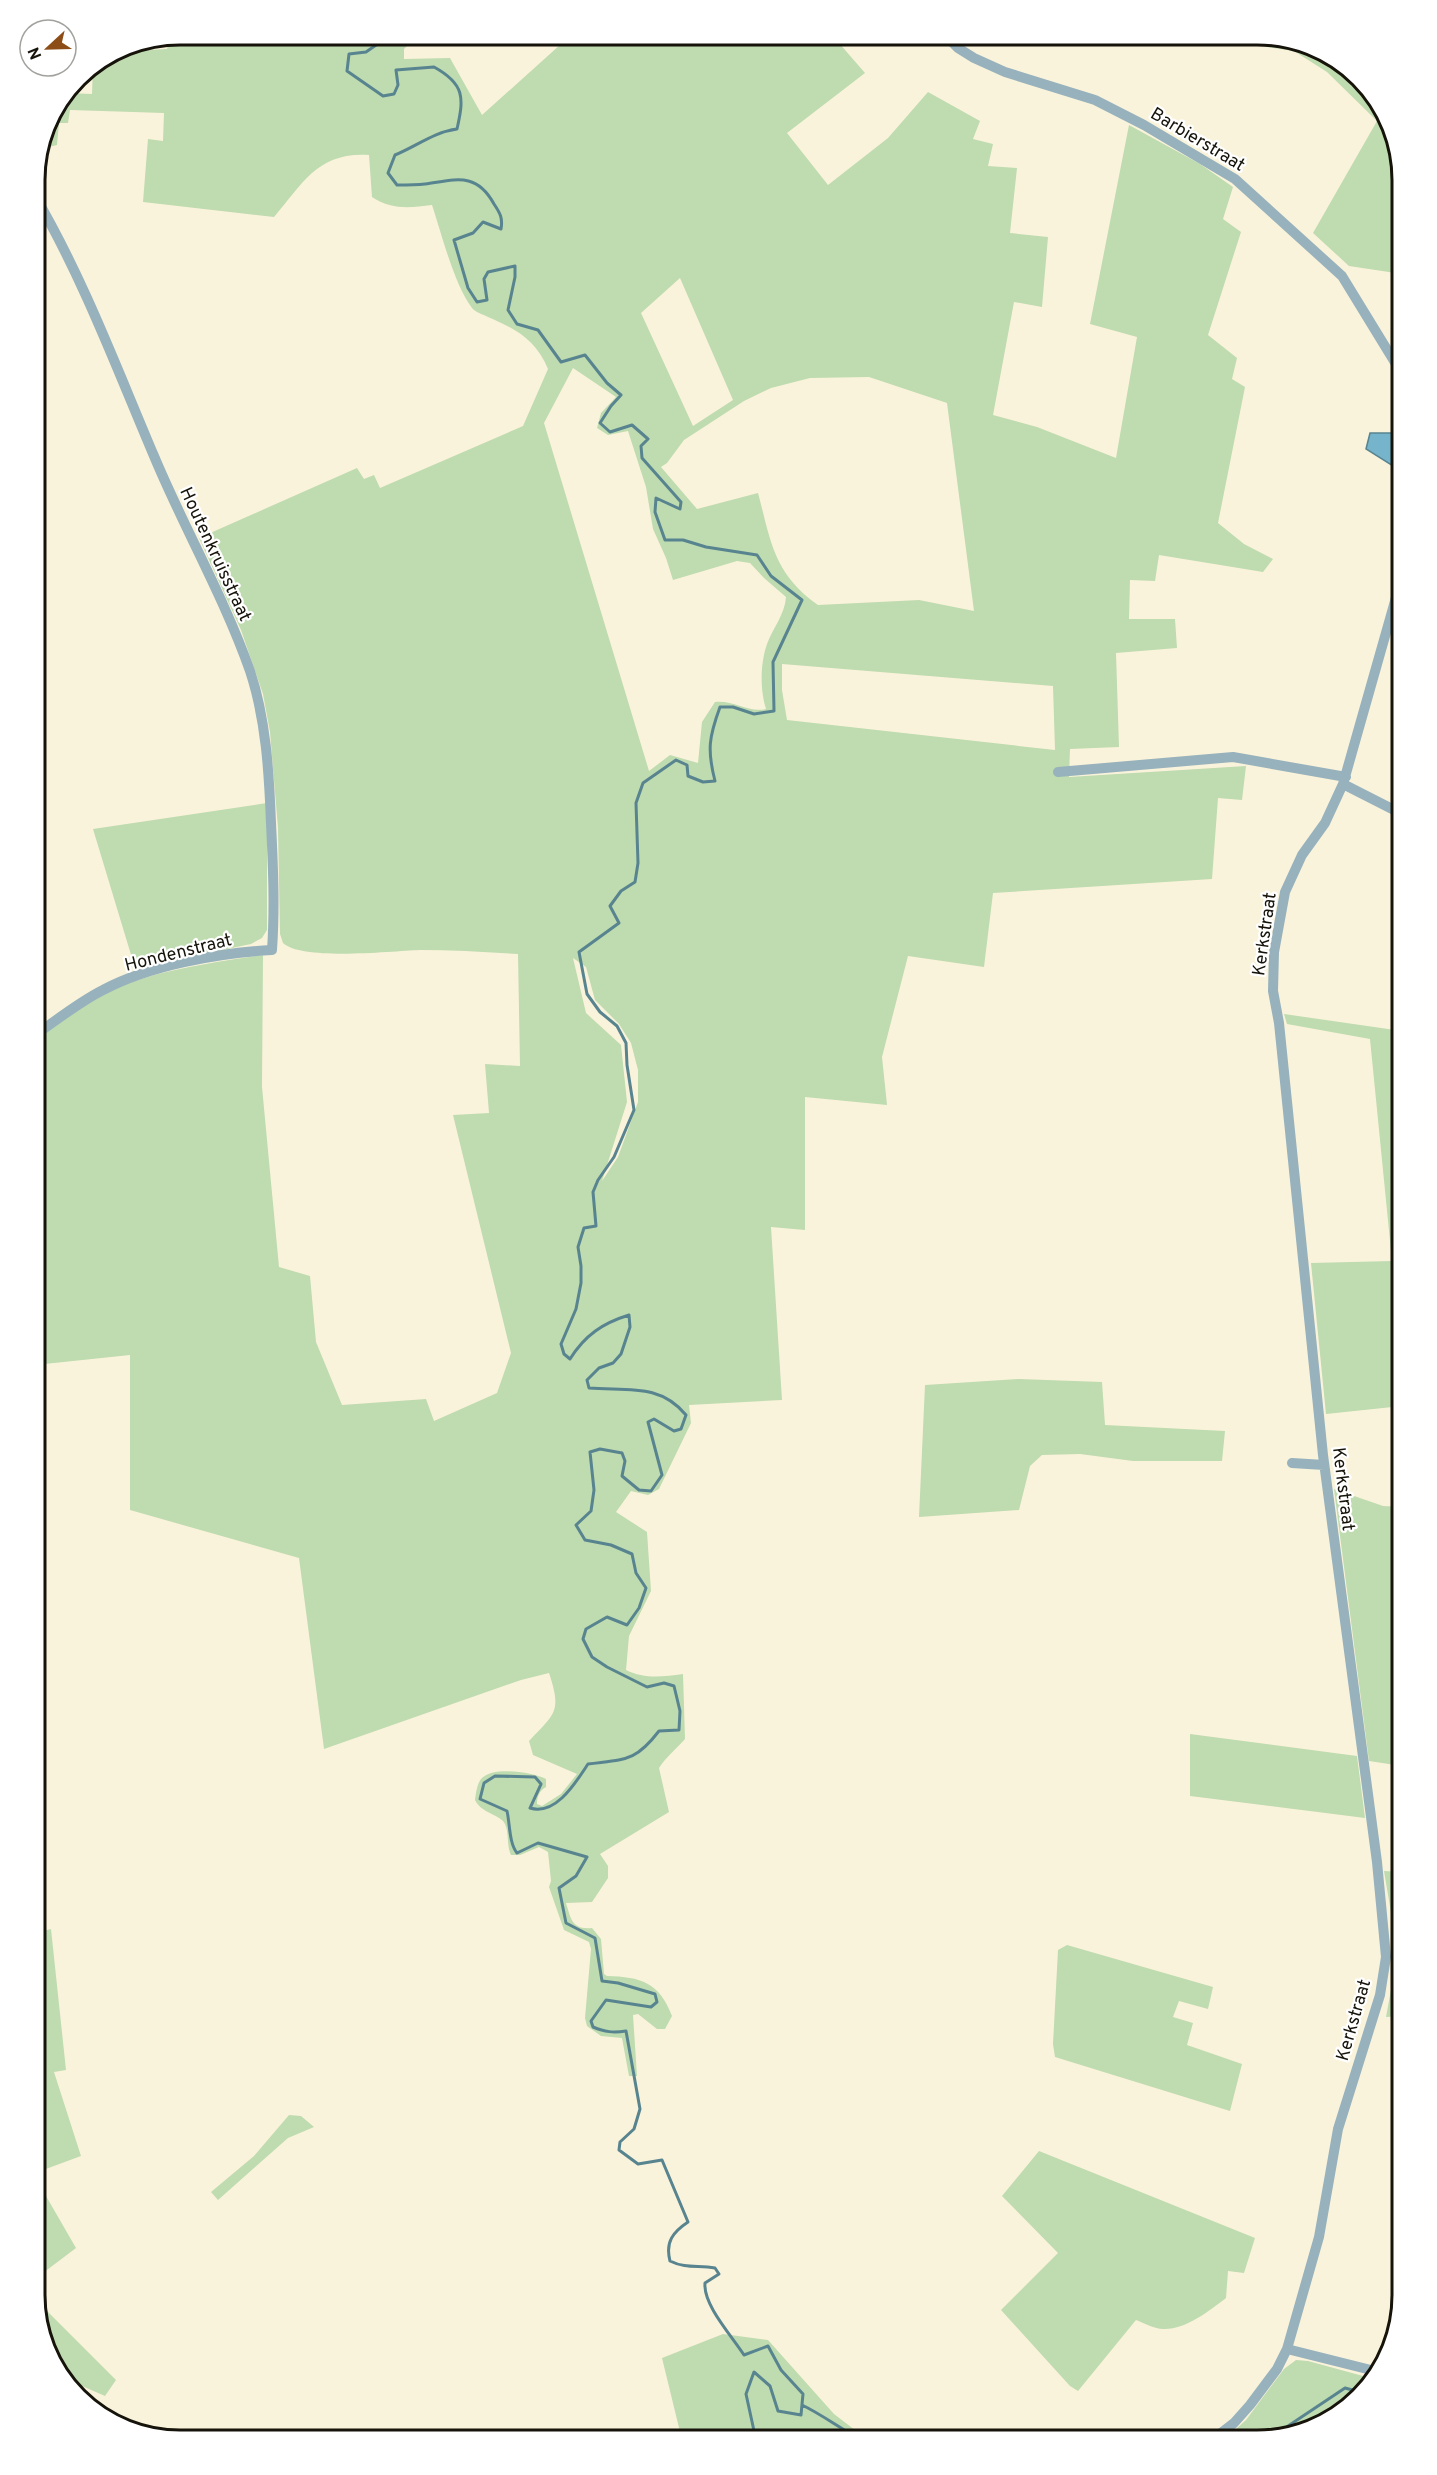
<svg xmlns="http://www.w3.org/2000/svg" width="1437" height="2475" font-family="Overpass,sans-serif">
  <rect width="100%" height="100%" fill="#faf3db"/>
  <path fill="#bfdbb0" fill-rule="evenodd" d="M180 35H219L296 40 294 35H418L404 49V59L450 58 482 115 571 35H832L865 73 787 133 828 185 888 138 928 92 980 121 973 139 993 144 988 166 1017 168 1010 233 1048 237 1042 307 1014 302 993 415 1037 427 1116 458 1137 337 1090 324 1129 125 1200 164 1233 187 1223 219 1241 232 1208 335 1237 358 1232 379 1245 387 1218 523 1244 544 1273 559 1263 572 1159 555 1155 581 1130 580 1129 619H1175L1177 648 1116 653 1119 747 1070 749 1069 777 1246 766 1242 800 1218 798 1212 879 993 893 984 967 908 956 882 1057 887 1105 805 1097V1230L771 1227 782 1400 689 1405 691 1423 659 1489 648 1495 631 1491 616 1512 647 1532 651 1591 629 1636 626 1670C644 1679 662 1677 683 1674L685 1739C676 1749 666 1757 659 1768L669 1812 600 1854 608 1866V1878L592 1902 566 1903C571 1919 572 1930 592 1928L601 1939 604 1974 607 1976C641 1977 659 1982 672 2016L665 2029H657L638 2014 633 2015 637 2076H629L622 2038 601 2036 587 2026 585 2018 591 1949 589 1942 564 1930 549 1887 551 1881 548 1852 539 1847 520 1855H511C506 1845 510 1829 503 1821 494 1813 481 1812 475 1800 476 1793 477 1783 482 1778 493 1766 534 1772 546 1779V1787C539 1791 537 1797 537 1804L542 1806 561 1794 577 1774 533 1755 529 1741C555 1713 562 1712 549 1673L521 1680 324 1749 299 1558 130 1510V1355L35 1365V1041C57 1024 81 1003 107 992 155 970 211 963 263 955L262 1087 279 1267 310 1276 316 1342 342 1405 426 1399 434 1421 497 1393 511 1353 453 1115 489 1113 485 1064 520 1066 518 954C485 952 453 950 420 950 392 951 302 961 283 943L280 934 278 828 270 732 263 694 241 630 199 538 357 468 364 479 374 475 380 488 523 426 548 369C536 340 516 329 488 317 483 314 476 313 472 308 454 284 442 235 432 205 409 208 392 210 372 197L369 155C318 152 304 182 274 217L143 202 148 139 163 141 164 113 70 110 68 123H59L57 145 40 149 46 124 66 93 92 94 93 66 102 60 118 61 119 49 124 45 146 41 147 50 167 49 169 37ZM680 278 733 400 693 426 641 313ZM573 368 616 397 601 413 597 428 608 435 628 431 646 487 653 529 666 558 673 580 737 561 750 563 764 578 786 597C785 614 773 628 767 644 760 664 760 690 766 709 748 713 734 700 715 702L702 722 698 763 670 755 649 771 544 423ZM869 377 947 403 974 611 919 600 818 605C773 573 771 541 758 493L697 509 661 467 667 463 684 440 744 401 771 388 810 378ZM782 664 1053 686 1055 750 787 720 782 690ZM573 958 586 967 595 1000 619 1024 631 1043 638 1070V1102L618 1157 602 1181 627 1102 621 1045 586 1013Z
    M1187 35H1267L1338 59 1388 116 1402 180V274L1349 266 1313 233 1377 121 1327 72 1294 51Z
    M267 803V930L262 938 251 944 135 968 93 829Z
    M1284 1014 1402 1031V1406L1326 1414 1311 1263 1392 1261 1370 1039 1287 1024Z
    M1019 1379 1102 1382 1105 1425 1225 1431 1222 1461H1133L1080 1454 1042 1455 1030 1466 1019 1510 919 1517 925 1385Z
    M1334 1489 1383 1506 1402 1507V1766L1369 1761Z
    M1190 1734 1357 1756 1365 1818 1190 1796Z
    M1384 1871 1402 1872V2016L1386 2017 1393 1979 1394 1930Z
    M51 1929 66 2070 54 2072 81 2156 35 2173V1933Z
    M1067 1945 1213 1987 1208 2009 1179 2001 1173 2017 1193 2023 1187 2045 1242 2064 1230 2111 1055 2057 1053 2044 1058 1950Z
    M289 2115 301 2116 314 2127 288 2138 218 2200 211 2192 254 2156Z
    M1039 2151 1255 2238 1244 2273 1228 2271 1226 2298C1209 2311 1185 2330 1163 2329 1155 2329 1144 2323 1136 2320L1078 2391 1070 2386 1001 2310 1058 2253 1002 2196Z
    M35 2177 76 2248 35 2279Z
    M36 2300 116 2380 105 2396 66 2379 49 2359Z
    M723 2334 768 2340 834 2414 868 2440H682L662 2358Z
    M1296 2360 1308 2361 1374 2379 1321 2426 1257 2440H1224L1246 2420 1284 2369Z"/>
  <path fill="#75b4ca" stroke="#588490" stroke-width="1.5" d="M1400 400 1398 464 1393 466 1366 449 1370 433H1393L1398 401Z"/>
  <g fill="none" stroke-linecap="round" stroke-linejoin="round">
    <path stroke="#588490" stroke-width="3" d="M408 35 392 44 379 43 366 52 349 54 347 71 383 96 394 94 398 85 396 70 434 67C465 84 464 98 457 129 434 132 417 146 395 155L388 173 397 185C406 185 416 185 425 184 455 180 476 171 494 204 500 213 503 218 501 229L483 222 473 233 454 240 468 288 477 302 487 300 484 279 488 272 515 266V277L508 310 517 324 538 330 561 362 585 355 607 383 621 395 611 406 600 423 610 432 632 425 648 439 641 446 642 458 681 502 680 509 656 498 655 512 665 540H683L706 547 757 555 771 576 802 600 773 662 774 711 754 714 733 707H720C709 737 707 750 715 781L703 782 688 776 687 765 676 760 643 783 636 803 638 863 635 882 621 891 610 906 619 923 579 952 587 994 600 1012 617 1026 626 1043 627 1065 634 1110 614 1157 598 1180 593 1192 596 1226 584 1228 578 1247 581 1266V1283L576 1309 561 1344 564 1354 570 1359C585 1335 603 1323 629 1315L630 1327 621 1354 613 1363 599 1368 587 1380 589 1388C627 1391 660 1383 686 1415L681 1429 674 1431 654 1419 648 1422 662 1475 651 1491 639 1490 622 1476 625 1461 622 1453 600 1449 590 1452 594 1490 591 1511 576 1525 585 1540 611 1545 632 1554 636 1573 646 1588 639 1608 627 1625 607 1617 586 1629 583 1639 592 1657 607 1667 647 1687 664 1683 674 1686 680 1711 679 1730 659 1731C635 1762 626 1759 588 1764 576 1782 556 1816 530 1808L541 1784 535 1777 495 1776 484 1783 480 1799 507 1811C510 1824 509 1843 517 1853L538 1843 587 1857 576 1876 559 1888 566 1923 595 1938 602 1981 618 1983 655 1994 657 2002 651 2007 606 2000 591 2021 593 2027C605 2032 613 2033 626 2031L640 2109 634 2129 620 2142 619 2150 638 2164 662 2160 688 2222C673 2232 665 2242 670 2261 686 2269 698 2265 715 2268L719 2274 705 2283C703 2305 732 2336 744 2355L768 2346 781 2370 803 2394 801 2415 778 2411 770 2386 754 2372 746 2394 756 2440
      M802 2405C823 2415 842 2430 862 2440
      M1270 2438 1345 2388 1360 2392"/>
    <path stroke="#97b2bc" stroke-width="10" d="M945 35 958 48 974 58 1005 72 1095 100 1144 125 1235 179 1342 276 1402 374
      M1058 772 1233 757 1346 777
      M1343 784 1402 814
      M35 1035C57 1020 79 1002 103 990 150 965 219 953 272 950 275 907 273 865 271 823 269 772 266 719 250 671 224 597 184 528 154 456 117 369 83 278 35 196
      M1292 1463 1324 1465
      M1287 2349 1379 2372
      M1212 2440 1234 2423 1250 2405 1277 2369 1287 2349 1319 2237 1338 2129 1380 1995 1386 1957 1377 1862 1323 1455 1279 1023 1273 991 1274 952 1285 892 1302 855 1325 823 1343 784 1397 594 1402 523"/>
  </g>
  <g text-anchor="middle" stroke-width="4.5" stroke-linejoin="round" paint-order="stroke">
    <g font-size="18" fill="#15130a" stroke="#fff">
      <text transform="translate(1198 139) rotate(31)" y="6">Barbierstraat</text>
      <text transform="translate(216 554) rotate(65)" y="6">Houtenkruisstraat</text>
      <text transform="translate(1264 934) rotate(-82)" y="6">Kerkstraat</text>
      <text transform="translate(178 952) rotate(-14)" y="6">Hondenstraat</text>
      <text transform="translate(1344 1489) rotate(83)" y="6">Kerkstraat</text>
      <text transform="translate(1353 2020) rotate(-74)" y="6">Kerkstraat</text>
    </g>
  </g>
  <path d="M0 0H1437V2475H0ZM180 45H1257A135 135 0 0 1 1392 180V2295A135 135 0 0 1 1257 2430H180A135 135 0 0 1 45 2295V180A135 135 0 0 1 180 45Z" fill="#fff" fill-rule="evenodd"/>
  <path fill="none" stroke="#15130a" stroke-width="3" d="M180 45H1257A135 135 0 0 1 1392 180V2295A135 135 0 0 1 1257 2430H180A135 135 0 0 1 45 2295V180A135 135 0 0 1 180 45Z"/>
  <g transform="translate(48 48) rotate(248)"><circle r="28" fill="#ffffff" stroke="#a1a19d" stroke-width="1.5"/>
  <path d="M0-4.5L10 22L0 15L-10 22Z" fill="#8d4d16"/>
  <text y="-9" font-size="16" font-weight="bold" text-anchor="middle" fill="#15130a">N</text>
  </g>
</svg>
